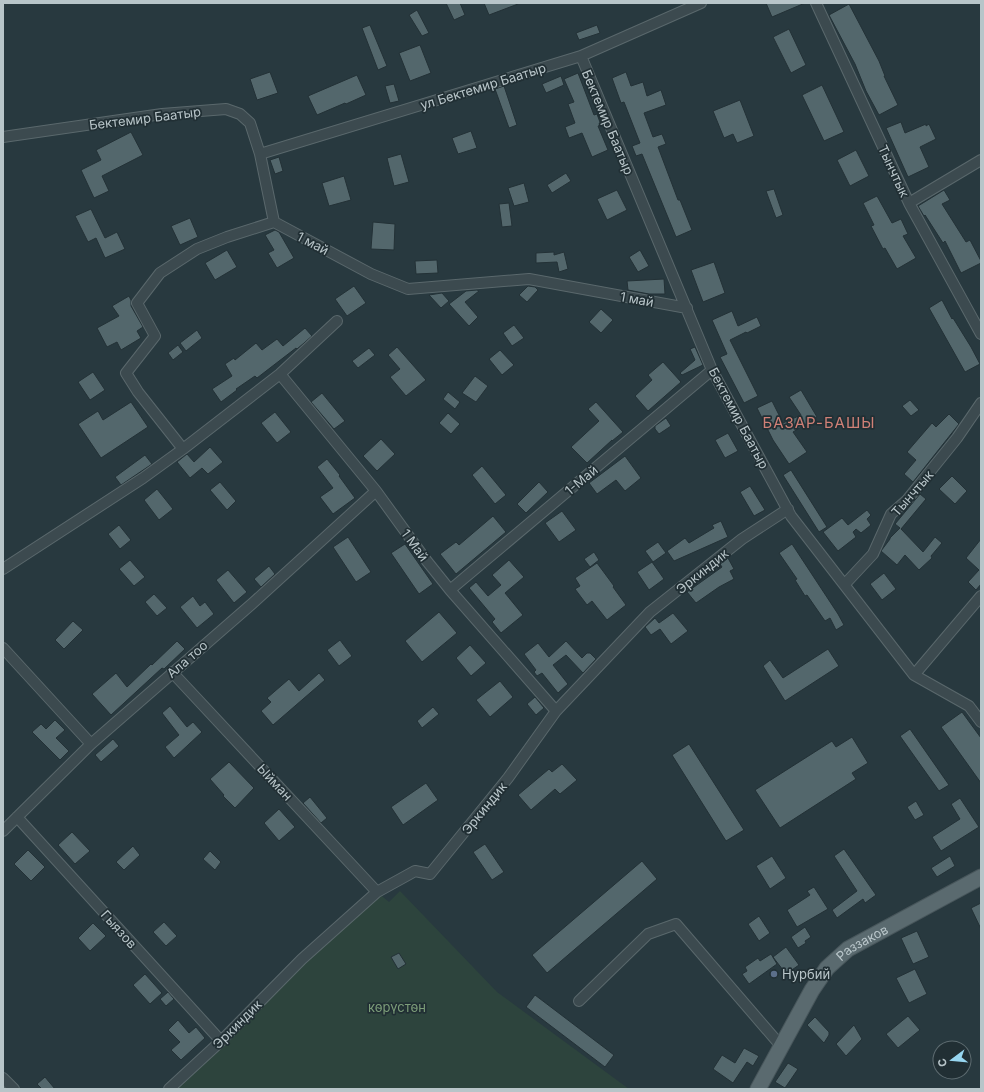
<svg xmlns="http://www.w3.org/2000/svg" width="984" height="1092" font-family="Inter,sans-serif">
  <rect width="100%" height="100%" fill="#28393f"/>
  <path fill="#2d443d" d="M400 891 497 992 629 1089H169L377 892 389 902Z"/>
  <path fill="#53676c" stroke="#233136" d="M446 3H460L465 15 454 20Z
    M484 3H518V4L489 15Z
    M766 3H805L772 17Z
    M849 4 879 61 885 76H884L898 105 879 115 866 91 855 64 829 15Z
    M417 10 429 33 422 36 409 15Z
    M370 25 387 66 378 70 362 28Z
    M597 25 600 33 579 40 576 33Z
    M789 29 806 65 791 73 773 37Z
    M420 45 431 73 410 81 399 53Z
    M270 72 278 93 257 100 250 79Z
    M626 72 631 86 643 82 647 96 661 90 666 105 644 113 653 137 662 134 666 144 658 147 678 200H680L692 230 676 237 642 154 636 156 632 146 640 143 624 102 621 103 612 78Z
    M578 73 594 115 597 114 601 125 598 126 608 150 592 157 582 133 569 138 565 127 575 123 568 104 574 102 564 79Z
    M357 75 366 95 346 104 345 103 317 115 308 96Z
    M561 76 564 85 546 93 542 84Z
    M394 84 399 101 390 103 385 86Z
    M822 85 844 132 824 141 802 95Z
    M504 86 517 125 509 128 495 89Z
    M740 100 754 136 737 143 733 134 724 138 713 111Z
    M901 122 905 133 926 124V126L929 124 936 139 920 147 929 167 908 177 886 128Z
    M471 131 477 148 458 154 452 138Z
    M131 132 143 155 102 176 109 191 94 198 81 170 101 160 96 150Z
    M856 150 869 176 850 186 837 160Z
    M401 154 409 182 394 186 387 158Z
    M279 157 283 171 275 174 270 160Z
    M566 173 571 181 552 193 547 185Z
    M344 176 351 200 329 206 322 183Z
    M524 183 529 202 514 206 508 188Z
    M774 189 783 215 776 218 766 191Z
    M617 190 627 210 607 220 597 199Z
    M944 190 950 200 942 204 966 242 970 240 981 261V263L961 273 945 241 943 243 925 215 924 216 918 206Z
    M877 196 892 223 901 219 908 234 903 236 916 258 897 269 885 248 883 249 871 226 874 225 863 203Z
    M509 203 512 226 502 227 499 204Z
    M91 209 105 238 117 232 125 249 105 258 96 238 88 242 75 216Z
    M190 218 198 237 180 245 171 226Z
    M373 222 395 224 394 250 371 249Z
    M275 230 279 232 294 258 277 268 268 253 274 250 265 235Z
    M227 250 237 267 215 280 205 263Z
    M640 250 649 266 638 272 629 257Z
    M554 252V255L564 252 568 269 559 272 557 262 536 263V253Z
    M437 260 438 273 416 274 415 261Z
    M714 262 725 293 703 302 691 270Z
    M664 279 665 294H649L628 290 627 281Z
    M354 286 366 303 347 316 335 299Z
    M528 286 535 287 538 290 527 302 519 295Z
    M477 290 479 291 465 302 478 317 469 326 449 304 466 291Z
    M442 293 449 301 441 308 429 295Z
    M129 296 131 300V306L143 327 137 331 141 338 121 350 117 342 107 347 97 328 119 316 112 306Z
    M942 300 952 319 953 318 971 347 980 364 965 372 929 308Z
    M601 309 613 320 601 333 589 322Z
    M732 311 738 326 757 317 761 326 747 333 746 332 730 340 758 396 744 403 720 357 727 354 712 320Z
    M514 325 524 338 512 346 503 333Z
    M305 328 312 336 304 343 297 349 296 348 257 378 255 376 236 389 237 390 221 402 212 389 232 376 225 364 234 358 235 360 256 343 262 350 277 339 283 346Z
    M197 330 202 338 186 351 180 343Z
    M178 345 183 352 173 360 168 353Z
    M397 347 426 380 406 396 390 377 400 369 388 355Z
    M695 347 703 365 682 375 680 373 695 360 690 349Z
    M369 348 375 355 358 368 352 361Z
    M500 350 514 365 502 375 489 359Z
    M663 362 681 382 648 411 635 396 652 380 648 375Z
    M93 372 105 390 90 400 78 382Z
    M475 376 488 386 476 402 462 393Z
    M801 390 817 417 793 432 807 452 789 464 773 440 757 408 772 401 783 423 801 415 789 397Z
    M448 392 460 402 455 409 443 399Z
    M322 393 345 421 334 429 311 402Z
    M910 400 919 410 911 416 902 406Z
    M131 402 148 427 101 458 78 424 98 411 103 420Z
    M596 402 623 432 612 441V440L587 463 571 447 599 421 588 409Z
    M275 412 291 432 277 443 261 423Z
    M448 413 460 424 451 434 439 423Z
    M949 414 959 424 913 482 904 474 916 460 907 452 932 423 936 427Z
    M666 418 671 426 659 434 655 429V426Z
    M728 433 738 451 725 458 715 440Z
    M381 439 395 454 377 471 363 456Z
    M210 447 223 462 208 474 202 468 190 478 177 462 187 454 194 462Z
    M145 455 152 464 121 485 115 477Z
    M625 456 641 478 625 491 616 480 597 494 589 483Z
    M327 459 340 475 339 476 355 498 333 514 320 497 333 488 317 467Z
    M482 466 506 495 495 504 472 475Z
    M791 470 827 527 819 532 783 475Z
    M952 476 967 491 955 504 939 489Z
    M220 482 236 501 227 510 210 490Z
    M539 482 548 492 526 513 517 504Z
    M750 486 765 510 754 516 740 492Z
    M157 489 173 509 159 520 144 500Z
    M920 494 926 499 901 529 923 552 935 537 942 543 931 556 932 558 919 570 905 555 897 565 881 551 890 539V538L900 528 895 524Z
    M867 510 871 515 867 519 871 525 861 533 856 529 853 532 856 537 838 551 823 532 842 518 848 525Z
    M562 511 576 530 559 542 545 523Z
    M493 516 506 532 456 574 440 554 456 542 459 545Z
    M721 521 728 537 674 561 667 551 685 538 689 543 714 528 712 525Z
    M119 525 131 540 120 549 108 534Z
    M348 537 371 572 356 582 333 547Z
    M981 539V584L976 590 968 582 979 570 966 558Z
    M658 542 666 553 653 562 645 551Z
    M405 544 433 584 419 594 391 553Z
    M792 544 838 614 844 625 836 630 830 618 825 621 807 595 805 596 795 580 797 579 779 553Z
    M594 552 599 560 590 567 584 559Z
    M728 558 734 569 730 571 734 579 719 587 696 603 687 592 722 567 720 564Z
    M130 560 145 577 134 586 119 569Z
    M509 560 524 577 505 593 523 615 501 633 492 622 495 619 469 588 476 582 488 596 501 585 492 575Z
    M652 562 664 579 649 590 637 572Z
    M597 563 614 586 613 587 626 605 607 620 592 601 587 605 575 589 580 586 575 578Z
    M269 566 275 574 261 587 254 579Z
    M228 570 247 592 234 603 216 580Z
    M884 573 896 589 882 600 870 584Z
    M154 594 167 608 157 616 145 602Z
    M193 596 200 606 205 602 214 614 197 628 180 607Z
    M439 612 457 633 422 662 405 641Z
    M673 613 688 631 671 644 660 629 651 635 645 627 655 618 659 623Z
    M73 621 83 630 64 649 55 640Z
    M340 640 352 656 339 666 327 650Z
    M177 641 185 649 164 669 162 668 111 715 92 694 116 673 127 687 151 664 152 665Z
    M566 641 582 658 587 653H590L596 659 583 673 566 655 553 665 568 684 558 693 542 673 537 676 534 672 536 670 524 654 538 643 549 657Z
    M470 645 486 663 471 676 456 658Z
    M828 649 839 666 785 701 763 666 770 660 783 678Z
    M319 673 325 680 273 725 261 711 271 702 267 698 289 679 299 691Z
    M500 681 513 697 490 717 476 700Z
    M535 697 544 708 536 715 527 704Z
    M170 706 187 727 193 722 202 732 174 758 165 747 179 735 162 713Z
    M433 707 439 714 422 728 417 721Z
    M962 712 981 738V783L941 727Z
    M55 720 65 730 56 738 69 751 60 760 32 732 41 724 46 729Z
    M910 729 949 785 939 791 900 736Z
    M852 737 868 763 852 773 856 779 780 828 755 790 832 741 836 747Z
    M113 739 119 746 101 762 95 755Z
    M689 744 744 830 726 841 672 755Z
    M229 762 254 788 235 808 223 796 224 795 210 779Z
    M562 764 577 780 560 794 555 789 531 810 518 795 549 769 552 772Z
    M426 783 438 800 403 825 391 807Z
    M310 797 327 818 321 823 303 803Z
    M960 798 979 827 941 851 932 837 960 819 951 804Z
    M916 801 924 815 915 820 907 807Z
    M279 809 295 827 279 841 264 823Z
    M72 832 90 851 75 864 58 845Z
    M485 844 504 872 492 880 473 852Z
    M133 846 140 855 124 870 116 862Z
    M844 849 876 895 865 903 863 899 837 918 832 910 857 891 834 856Z
    M28 850 45 867 31 881 14 864Z
    M210 851 221 862 215 870 203 859Z
    M772 856 786 878 770 889 756 866Z
    M950 856 955 866 937 877 931 868Z
    M642 861 657 879 547 973 532 955Z
    M814 887 828 909 797 927 787 910 810 895 807 891Z
    M981 903V929L971 908Z
    M759 916 770 933 759 941 748 924Z
    M164 922 177 936 166 946 153 932Z
    M93 923 106 936 90 951 78 938Z
    M805 927 811 937 805 941 806 943 798 948 791 937Z
    M917 931 929 957 913 964 901 938Z
    M786 947 799 965 786 974 773 957Z
    M399 953 406 964 398 969 391 957Z
    M771 954 777 964 749 984 742 974 747 971 745 967 758 958 760 961Z
    M915 969 927 994 909 1003 896 978Z
    M145 974 162 993 150 1004 133 985Z
    M168 992 174 999 166 1006 160 999Z
    M535 995 614 1055 605 1067 526 1007Z
    M908 1016 920 1030 898 1048 886 1034Z
    M815 1017 829 1032V1035L824 1043 807 1025Z
    M178 1020 189 1033 196 1027 205 1038 181 1060 171 1050 180 1042 168 1030Z
    M854 1025 862 1039 846 1056 836 1044Z
    M744 1048 759 1056 753 1066 747 1062 733 1083 713 1069 722 1055 735 1063Z
    M788 1063 798 1069 785 1088 775 1082Z
    M45 1077 55 1089H42L37 1084Z"/>
  <g fill="none" stroke-linecap="round" stroke-linejoin="round">
    <g stroke="#5a686c" stroke-width="12">
      <path id="street" d="M816 3 909 203 981 334
        M581 56 712 370 791 516 914 675 969 706 981 722
        M3 137 162 114 226 109 240 114 250 123 260 154 274 222
        M260 154 581 56 701 3
        M909 203 981 160
        M280 374 376 491 426 560 450 590 556 711
        M183 449 138 392 126 373 155 336 137 303 160 273 197 249 227 237 274 222 371 274 408 289 529 279 687 308
        M3 569 143 478 183 449 280 374 337 321
        M845 584 873 554 891 514 907 500 957 438 981 403
        M450 590 712 370
        M3 648 91 744
        M172 672 377 892
        M914 675 981 596
        M17 817 221 1041
        M3 831 91 744 254 602 376 491
        M579 1001 648 934 676 924 781 1046
        M3 1078 14 1089
        M169 1089 221 1041 302 959 377 892 415 871 430 874 508 778 556 711 650 612 742 539 788 509"/>
    </g>
    <g stroke="#48565b" stroke-width="17">
      <g id="primary">
        <path id="s1" d="M758 1089 812 990 827 968 848 949 981 877"/>
      </g>
    </g>
    <use href="#street" stroke="#3c4a4f" stroke-width="10"/>
    <use href="#primary" stroke="#5a6a6f" stroke-width="15"/>
  </g>
  <circle fill="#5c6f8a" stroke="#212f34" stroke-width="1.5" cx="774" cy="974" r="4"/>
  <g text-anchor="middle" stroke-width="3.5" stroke-linejoin="round" paint-order="stroke">
    <g font-size="13" fill="#b8c5c9" stroke="#212f34">
      <text transform="translate(483 86) rotate(-17)" y="5">ул Бектемир Баатыр</text>
      <text transform="translate(145 118) rotate(-7)" y="5">Бектемир Баатыр</text>
      <text transform="translate(608 122) rotate(67)" y="5">Бектемир Баатыр</text>
      <text transform="translate(894 171) rotate(65)" y="5">Тынчтык</text>
      <text transform="translate(313 243) rotate(28)" y="5">1 май</text>
      <text transform="translate(637 299) rotate(10)" y="5">1 май</text>
      <text transform="translate(739 418) rotate(62)" y="5">Бектемир Баатыр</text>
      <text transform="translate(581 480) rotate(-40)" y="5">1-Май</text>
      <text transform="translate(912 493) rotate(-49)" y="5">Тынчтык</text>
      <text transform="translate(415 545) rotate(54)" y="5">1 Май</text>
      <text transform="translate(702 571) rotate(-39)" y="5">Эркиндик</text>
      <text transform="translate(187 659) rotate(-41)" y="5">Ала тоо</text>
      <text transform="translate(275 782) rotate(47)" y="5">Ыйман</text>
      <text transform="translate(484 808) rotate(-51)" y="5">Эркиндик</text>
      <text transform="translate(119 929) rotate(48)" y="5">Гыязов</text>
      <text dy="5" stroke="none"><textPath href="#s1" startOffset="183">Раззаков</textPath></text>
      <text transform="translate(237 1024) rotate(-45)" y="5">Эркиндик</text>
    </g>
    <g font-size="13" fill="#b8c5c9" stroke="#212f34" text-anchor="start">
      <text x="782" y="979">Нурбий</text>
    </g>
    <g font-size="13" fill="#7c9d79" stroke="#212f34">
      <text x="397" y="1012">көрүстөн</text>
    </g>
    <g font-size="15" letter-spacing="1" fill="#d08177" stroke="#212f34">
      <text x="819" y="428">БАЗАР-БАШЫ</text>
    </g>
  </g>
  <rect width="984" height="1092" fill="none" stroke="#b8c5c9" stroke-width="8"/>
  <g transform="translate(952 1060) rotate(254)"><circle r="19" fill="#212f34" stroke="#5d6b70"/>
  <path d="M0-3L7 15L0 10L-7 15Z" fill="#97d6f0"/>
  <text y="-6" font-size="11" font-weight="bold" text-anchor="middle" fill="#b8c5c9">С</text>
  </g>
</svg>
